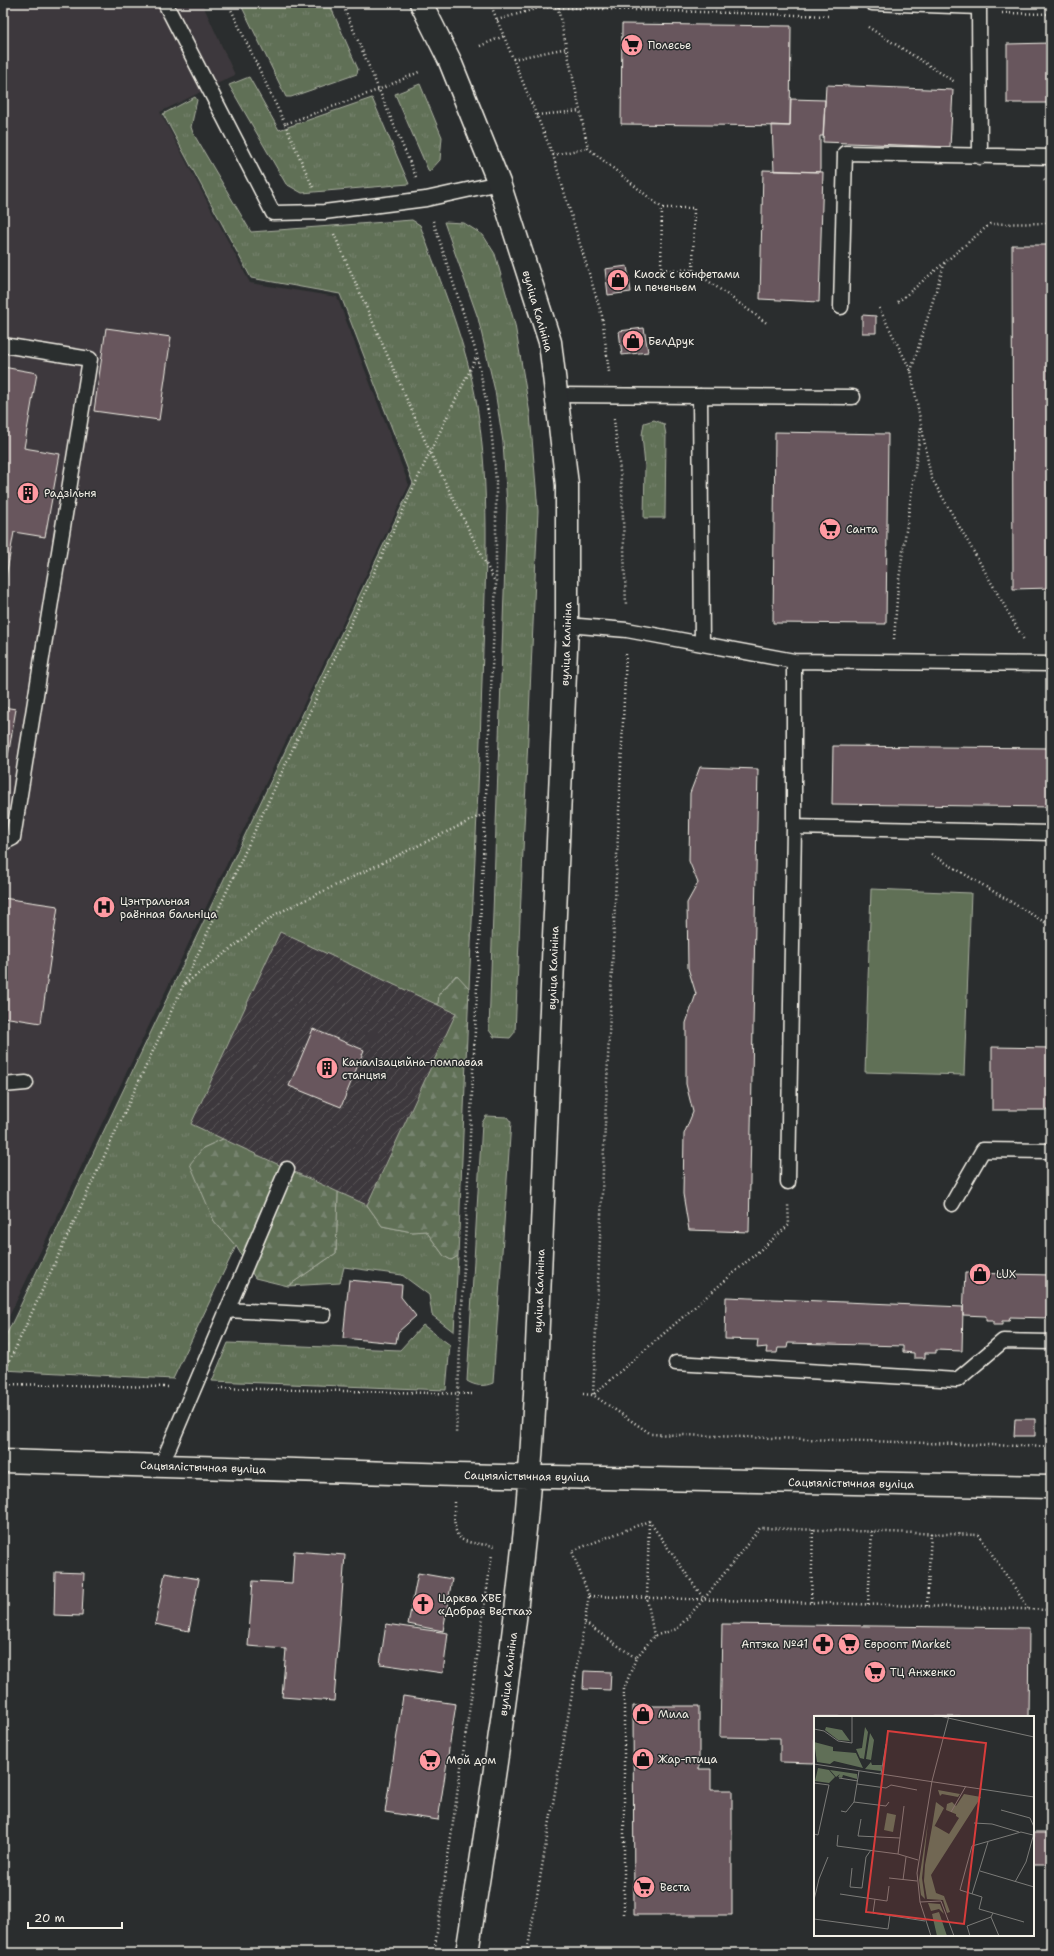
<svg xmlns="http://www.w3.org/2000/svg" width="1054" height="1956" font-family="'Shantell Sans',sans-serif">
  <defs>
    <pattern id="industrial-furrows" width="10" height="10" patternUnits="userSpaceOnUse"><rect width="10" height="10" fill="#3d393c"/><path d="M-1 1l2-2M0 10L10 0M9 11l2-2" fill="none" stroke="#5a5658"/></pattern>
    <pattern id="grass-tufts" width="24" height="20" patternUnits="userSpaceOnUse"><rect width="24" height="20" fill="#606f57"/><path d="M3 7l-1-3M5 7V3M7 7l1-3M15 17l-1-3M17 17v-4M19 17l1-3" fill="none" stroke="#77846f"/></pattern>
    <pattern id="forest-firs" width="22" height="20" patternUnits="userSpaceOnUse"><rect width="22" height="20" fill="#606f57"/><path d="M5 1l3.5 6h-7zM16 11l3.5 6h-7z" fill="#77846f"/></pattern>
  </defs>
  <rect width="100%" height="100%" fill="#2a2d2e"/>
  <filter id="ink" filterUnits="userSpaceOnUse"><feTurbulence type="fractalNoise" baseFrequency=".025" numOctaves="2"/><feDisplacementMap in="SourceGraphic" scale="8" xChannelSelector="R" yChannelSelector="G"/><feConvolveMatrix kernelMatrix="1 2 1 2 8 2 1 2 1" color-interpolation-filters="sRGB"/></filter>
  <g filter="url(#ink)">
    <path fill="#3d393c" d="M3 3H202L235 75 160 112 250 283 337 297 409 485 3 1329Z"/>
    <path fill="url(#industrial-furrows)" d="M280 932 456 1013 367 1205 191 1125Z"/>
    <path fill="url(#grass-tufts)" stroke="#aab0a0" d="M240 3H329L358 69 357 74 291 97H286Z
      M249 77 279 130 372 98 409 184 302 193 286 184 229 85Z
      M420 84 442 137 440 160 429 172 395 94Z
      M195 97 197 100 191 127 193 133 251 232 412 220 420 225C441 284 467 344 477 406 490 487 486 569 483 650 480 763 474 876 469 988L456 975 439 994 438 1005 280 932 191 1124 223 1139 203 1148 214 1221 236 1246 173 1379 3 1370V1342L413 483 340 294 251 278 163 114Z
      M444 222 464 223 483 235 495 254 515 325 530 414 538 511 515 1032 510 1038 494 1037 489 1030 507 506 503 442 495 391 478 318Z
      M654 420 664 424 666 435 665 518H644L645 466 642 435 644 423Z
      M486 1116 507 1117 511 1122 493 1383C484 1387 475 1386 467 1381L482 1123Z
      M338 1192 367 1205 382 1226 412 1232 426 1231 444 1256 451 1260 458 1256 454 1332 432 1315 429 1295 402 1275 344 1267 340 1283 288 1286 336 1253Z
      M423 1325 450 1345 446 1390 212 1381 228 1343 400 1350Z"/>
    <path fill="url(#forest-firs)" stroke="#aab0a0" d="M457 975 469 988 458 1256 451 1260 444 1256 426 1231 412 1232 382 1226 367 1205 456 1013 438 1005 439 994Z
      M223 1139 338 1192 336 1253 288 1286 255 1278 236 1246 214 1221 190 1164 203 1148Z"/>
    <path fill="#606f57" stroke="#aab0a0" d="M871 889 971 893 964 1075 865 1072Z"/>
    <path fill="#68565d" stroke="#f4f1e8" d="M622 24 791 26 790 126 621 124Z
      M1051 43V103H1007V44Z
      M826 85 953 90 950 147 823 142Z
      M791 99 825 100 823 136H820V172L774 171 772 125 790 126Z
      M763 170 823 172 819 302 760 299Z
      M1012 245H1051V588L1013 589Z
      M627 266 631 292 608 295 605 269Z
      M862 315 876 316V333H862Z
      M106 328 171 337 159 420 94 411Z
      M644 328 648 352 622 355 619 331Z
      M3 367 37 373 24 448 60 454 45 537 14 532 3 593Z
      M775 432 888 434 886 624 773 623Z
      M3 707 16 709 4 780H3Z
      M833 746 1051 748V807L832 804Z
      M700 767 758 769 749 1232 689 1230 683 1194 684 1134 693 1112 686 1084V1023L696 994 688 968 687 903 698 883 689 861 690 793Z
      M3 898 58 906 41 1023 3 1017Z
      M313 1029 364 1050 341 1107 289 1086Z
      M992 1047 1051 1048V1110H992Z
      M965 1273 1051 1275V1318L1010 1317 1009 1321H1002V1325H993V1321H986V1316L963 1315Z
      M349 1280 402 1285 401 1297 416 1316 398 1332 396 1343 343 1338Z
      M726 1297 963 1307 962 1351 936 1350V1353H925V1358H914V1353L903 1352V1346L788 1343 787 1348H778L777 1353H766L767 1347 757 1348 758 1340 725 1339Z
      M1048 1418H1051V1436H1048Z
      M1015 1419H1035V1436H1014Z
      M294 1551 345 1555 334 1701 282 1697 286 1649 248 1646 253 1581 292 1583Z
      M55 1572 84 1573 82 1616 54 1615Z
      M165 1573 199 1579 189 1631 155 1624Z
      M418 1573 452 1579 443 1631 408 1624Z
      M386 1624 448 1633 443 1673 380 1664Z
      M722 1624 1029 1628 1028 1717H815V1763L780 1762V1738L720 1737Z
      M584 1671 611 1672 610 1690 583 1689Z
      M403 1696 456 1704 438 1820 385 1812Z
      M633 1706H699V1769H711V1790H732V1915H634Z
      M1033 1833H1051V1864H1033Z"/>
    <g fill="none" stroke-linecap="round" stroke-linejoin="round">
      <g stroke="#f4f1e8" stroke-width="17">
        <path id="lane" d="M165 3 273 213 324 212 426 199 499 183
          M872 3 979 7 980 157
          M841 307 845 153 1051 157
          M3 345 90 359 13 838 3 843
          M556 395 853 397
          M700 396 702 644
          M567 625 627 630 794 661 1051 664
          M794 827 1051 833
          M3 1085 26 1083
          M788 1182 794 827V661
          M952 1204 983 1150 1051 1151
          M227 1310 324 1315
          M676 1363 957 1380 1003 1341 1051 1342
          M161 1466 287 1169"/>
      </g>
      <g stroke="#f4f1e8" stroke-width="25">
        <path id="secondary" d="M421 3 449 59 499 183 550 342 567 485V625L535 1394C532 1446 529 1497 523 1548 509 1684 488 1818 467 1953
          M3 1461 455 1475 1051 1487"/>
      </g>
      <path stroke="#f4f1e8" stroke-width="2.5" stroke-dasharray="1 3" stroke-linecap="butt" d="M228 3 285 124 378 90 419 72
        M342 3 416 177
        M490 3 553 155 602 316 609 372
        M559 3 558 8 588 148 662 208
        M1002 13 1051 14
        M497 20 542 7 828 16
        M868 27 955 82
        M480 46 504 36
        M513 59 567 48
        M537 115 580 111
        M285 124 314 190
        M553 155 588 148
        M1044 180 1051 187
        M433 221 477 355 491 427 496 481V583L456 1434
        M334 234 430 452 495 582
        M693 270 694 208H662L661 269 693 270 768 324
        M898 302 990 224 1051 223
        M879 308 911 371 931 477 1024 640
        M911 371 945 262
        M614 419 622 489 626 606
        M894 639 898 586 921 427
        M626 654 593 1395 651 1434 1051 1447
        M931 854 1051 926
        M185 984 276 914 486 813
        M3 1375 430 452 477 356
        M3 1384 168 1387
        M219 1388 474 1394
        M583 1394 593 1395 789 1225 788 1204
        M454 1502C454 1544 456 1541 496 1546
        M649 1521 704 1599
        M589 1596 1051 1610
        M811 1602 813 1529
        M868 1604 872 1531
        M927 1606 931 1533
        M585 1623 636 1658
        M624 1914V1689L636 1658 654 1636 677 1629 704 1599 760 1528 979 1535 1029 1609
        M434 1953 492 1554
        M527 1953 589 1596 572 1551 649 1521 647 1598 654 1636"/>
      <use href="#lane" stroke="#2a2d2e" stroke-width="14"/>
      <use href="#secondary" stroke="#2a2d2e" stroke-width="22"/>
    </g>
  </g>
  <defs>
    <g id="supermarket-disc" transform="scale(1.15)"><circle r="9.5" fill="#ff9aa2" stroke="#2a2d2e"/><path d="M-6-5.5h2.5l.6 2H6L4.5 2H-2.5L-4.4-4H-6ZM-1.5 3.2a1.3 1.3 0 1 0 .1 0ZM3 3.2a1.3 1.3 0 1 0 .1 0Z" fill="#111"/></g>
    <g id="shop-disc" transform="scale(1.15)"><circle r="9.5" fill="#ff9aa2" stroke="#2a2d2e"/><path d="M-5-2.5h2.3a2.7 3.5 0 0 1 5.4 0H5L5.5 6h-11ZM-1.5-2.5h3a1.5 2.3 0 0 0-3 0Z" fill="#111"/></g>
    <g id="building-disc" transform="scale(1.15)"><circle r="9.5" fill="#ff9aa2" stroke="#2a2d2e"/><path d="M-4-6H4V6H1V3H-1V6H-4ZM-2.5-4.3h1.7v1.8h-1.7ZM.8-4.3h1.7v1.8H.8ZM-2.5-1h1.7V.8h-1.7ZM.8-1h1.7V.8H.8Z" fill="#111"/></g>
    <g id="hospital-disc" transform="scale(1.15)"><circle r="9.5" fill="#ff9aa2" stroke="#2a2d2e"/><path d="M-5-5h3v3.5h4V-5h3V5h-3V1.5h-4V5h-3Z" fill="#111"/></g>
    <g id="church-disc" transform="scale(1.15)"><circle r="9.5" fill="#ff9aa2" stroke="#2a2d2e"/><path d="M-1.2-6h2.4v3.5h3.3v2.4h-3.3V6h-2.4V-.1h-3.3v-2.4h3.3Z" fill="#111"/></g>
    <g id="pharmacy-disc" transform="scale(1.15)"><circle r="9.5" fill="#ff9aa2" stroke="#2a2d2e"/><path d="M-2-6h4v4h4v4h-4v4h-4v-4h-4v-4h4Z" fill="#111"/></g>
  </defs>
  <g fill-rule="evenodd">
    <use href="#supermarket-disc" x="632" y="45"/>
    <use href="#shop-disc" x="618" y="280"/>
    <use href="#shop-disc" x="633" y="341"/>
    <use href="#building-disc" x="28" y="493"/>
    <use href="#supermarket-disc" x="830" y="529"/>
    <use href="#hospital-disc" x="104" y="907"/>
    <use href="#building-disc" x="327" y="1068"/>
    <use href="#shop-disc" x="980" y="1274"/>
    <use href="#church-disc" x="423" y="1604"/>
    <use href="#pharmacy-disc" x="823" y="1644"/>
    <use href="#supermarket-disc" x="849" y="1644"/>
    <use href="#supermarket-disc" x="875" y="1672"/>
    <use href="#shop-disc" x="643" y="1714"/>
    <use href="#shop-disc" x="643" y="1759"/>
    <use href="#supermarket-disc" x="430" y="1760"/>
    <use href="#supermarket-disc" x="644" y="1887"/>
  </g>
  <g text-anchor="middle" stroke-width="3" stroke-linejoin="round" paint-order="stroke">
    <g font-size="11" fill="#f4f1e8" stroke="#2a2d2e" text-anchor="start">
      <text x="648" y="49">Полесье</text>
      <text x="634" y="278">Киоск с конфетами<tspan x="634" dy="13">и печеньем</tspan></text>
      <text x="648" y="345">БелДрук</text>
      <text x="44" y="497">Радзільня</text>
      <text x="846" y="533">Санта</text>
      <text x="120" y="905">Цэнтральная<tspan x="120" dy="13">раённая бальніца</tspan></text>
      <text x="342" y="1066">Каналізацыйна-помпавая<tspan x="342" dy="13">станцыя</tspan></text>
      <text x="996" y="1278">LUX</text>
      <text x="438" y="1602">Царква ХВЕ<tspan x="438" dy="13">«Добрая Вестка»</tspan></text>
      <text x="808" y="1648" text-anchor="end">Аптэка №41</text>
      <text x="864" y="1648">Евроопт Market</text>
      <text x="890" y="1676">ТЦ Анженко</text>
      <text x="658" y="1718">Мила</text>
      <text x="658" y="1763">Жар-птица</text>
      <text x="446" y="1764">Мой дом</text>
      <text x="660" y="1891">Веста</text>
    </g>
    <g font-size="11" fill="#f4f1e8" stroke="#2a2d2e">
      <text transform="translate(538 311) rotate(74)" y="4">вуліца Калініна</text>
      <text transform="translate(566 644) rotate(-88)" y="4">вуліца Калініна</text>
      <text transform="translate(553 968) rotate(-88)" y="4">вуліца Калініна</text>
      <text transform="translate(539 1291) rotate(-88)" y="4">вуліца Калініна</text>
      <text transform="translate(203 1467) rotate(2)" y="4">Сацыялістычная вуліца</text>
      <text transform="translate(527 1476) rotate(1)" y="4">Сацыялістычная вуліца</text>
      <text transform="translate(851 1483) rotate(1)" y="4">Сацыялістычная вуліца</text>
      <text transform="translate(508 1674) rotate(-83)" y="4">вуліца Калініна</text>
    </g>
  </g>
  <g transform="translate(814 1716)">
    <rect width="220" height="220" fill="#2a2d2e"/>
    <path d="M51 11 54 16 50 43 46 42 42 33 48 32ZM56 17 60 24 57 44 52 43ZM0 26 19 31V35L42 37 49 52 20 45 16 48 3 46ZM57 46 58 49H68L67 55 51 53ZM4 52 15 54 21 61 15 67 1 65ZM16 54 43 58V63L29 59 28 62 24 61 26 58 22 61ZM124 74 146 78 144 81 128 78 126 80ZM150 78 167 81 117 159 122 177 130 180 136 196 133 197 129 184 113 183 110 165 111 149 118 111 121 110 135 118 145 102 142 100V90ZM114 106 108 162 111 183 107 179 105 164ZM114 187 126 188 130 198 125 193 117 195ZM125 196 133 220H123L118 198Z" fill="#606f57"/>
    <path d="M122 86 130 92 119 113 118 111ZM138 86 144 92V99L132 94 133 88Z" fill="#606f57"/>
    <path d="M12 11 28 14 36 25 24 24 11 14Z" fill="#606f57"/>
    <path d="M73 97 82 99 79 116 70 114Z" fill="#606f57"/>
    <path fill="none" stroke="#7b7b78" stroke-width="1" d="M125 0 220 21M0 13 10 15 24 25 38 27V0M0 48 220 81M67 58 72 28M25 62 44 65M118 65 135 0M0 67 15 69 4 119 0 118M43 68 72 72 77 69 103 74M40 86 72 90 75 86M187 94 216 102 220 111M27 95 32 96 40 86 45 55M137 96 152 70M47 103 44 120 86 122M160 107 178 108 205 116M24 119 23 130 84 138 104 144M84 138 90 90M38 152 36 171 48 172 52 141 57 134M166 155 220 171M75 162 103 165M89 164 92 141M201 166 212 146 220 117M26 178 73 185 75 170M158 178 174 126M61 183 59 197 111 205M0 184 5 163 14 141M106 186 127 185 140 220M179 197 210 206M0 203 74 213 76 199M117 220 106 186 103 157 118 65M156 220 153 210 177 201M185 220 177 201 179 197 165 193 168 181 146 174 158 130 207 116 219 119"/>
    <path fill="#d93c3b" fill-opacity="0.15" stroke="#d93c3b" stroke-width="2" d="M74 15 172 27 150 208 52 196Z"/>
    <rect width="220" height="220" fill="none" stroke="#f4f1e8" stroke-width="2"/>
  </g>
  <rect width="1054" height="1956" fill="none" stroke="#2a2d2e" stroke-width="16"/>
  <rect x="8" y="8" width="1038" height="1940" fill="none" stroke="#f4f1e8" stroke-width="1.5" filter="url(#ink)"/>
  <path d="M28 1922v6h94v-6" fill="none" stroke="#f4f1e8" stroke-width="2"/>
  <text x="34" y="1922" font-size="12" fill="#f4f1e8" stroke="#2a2d2e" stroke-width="3" paint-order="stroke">20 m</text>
</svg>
